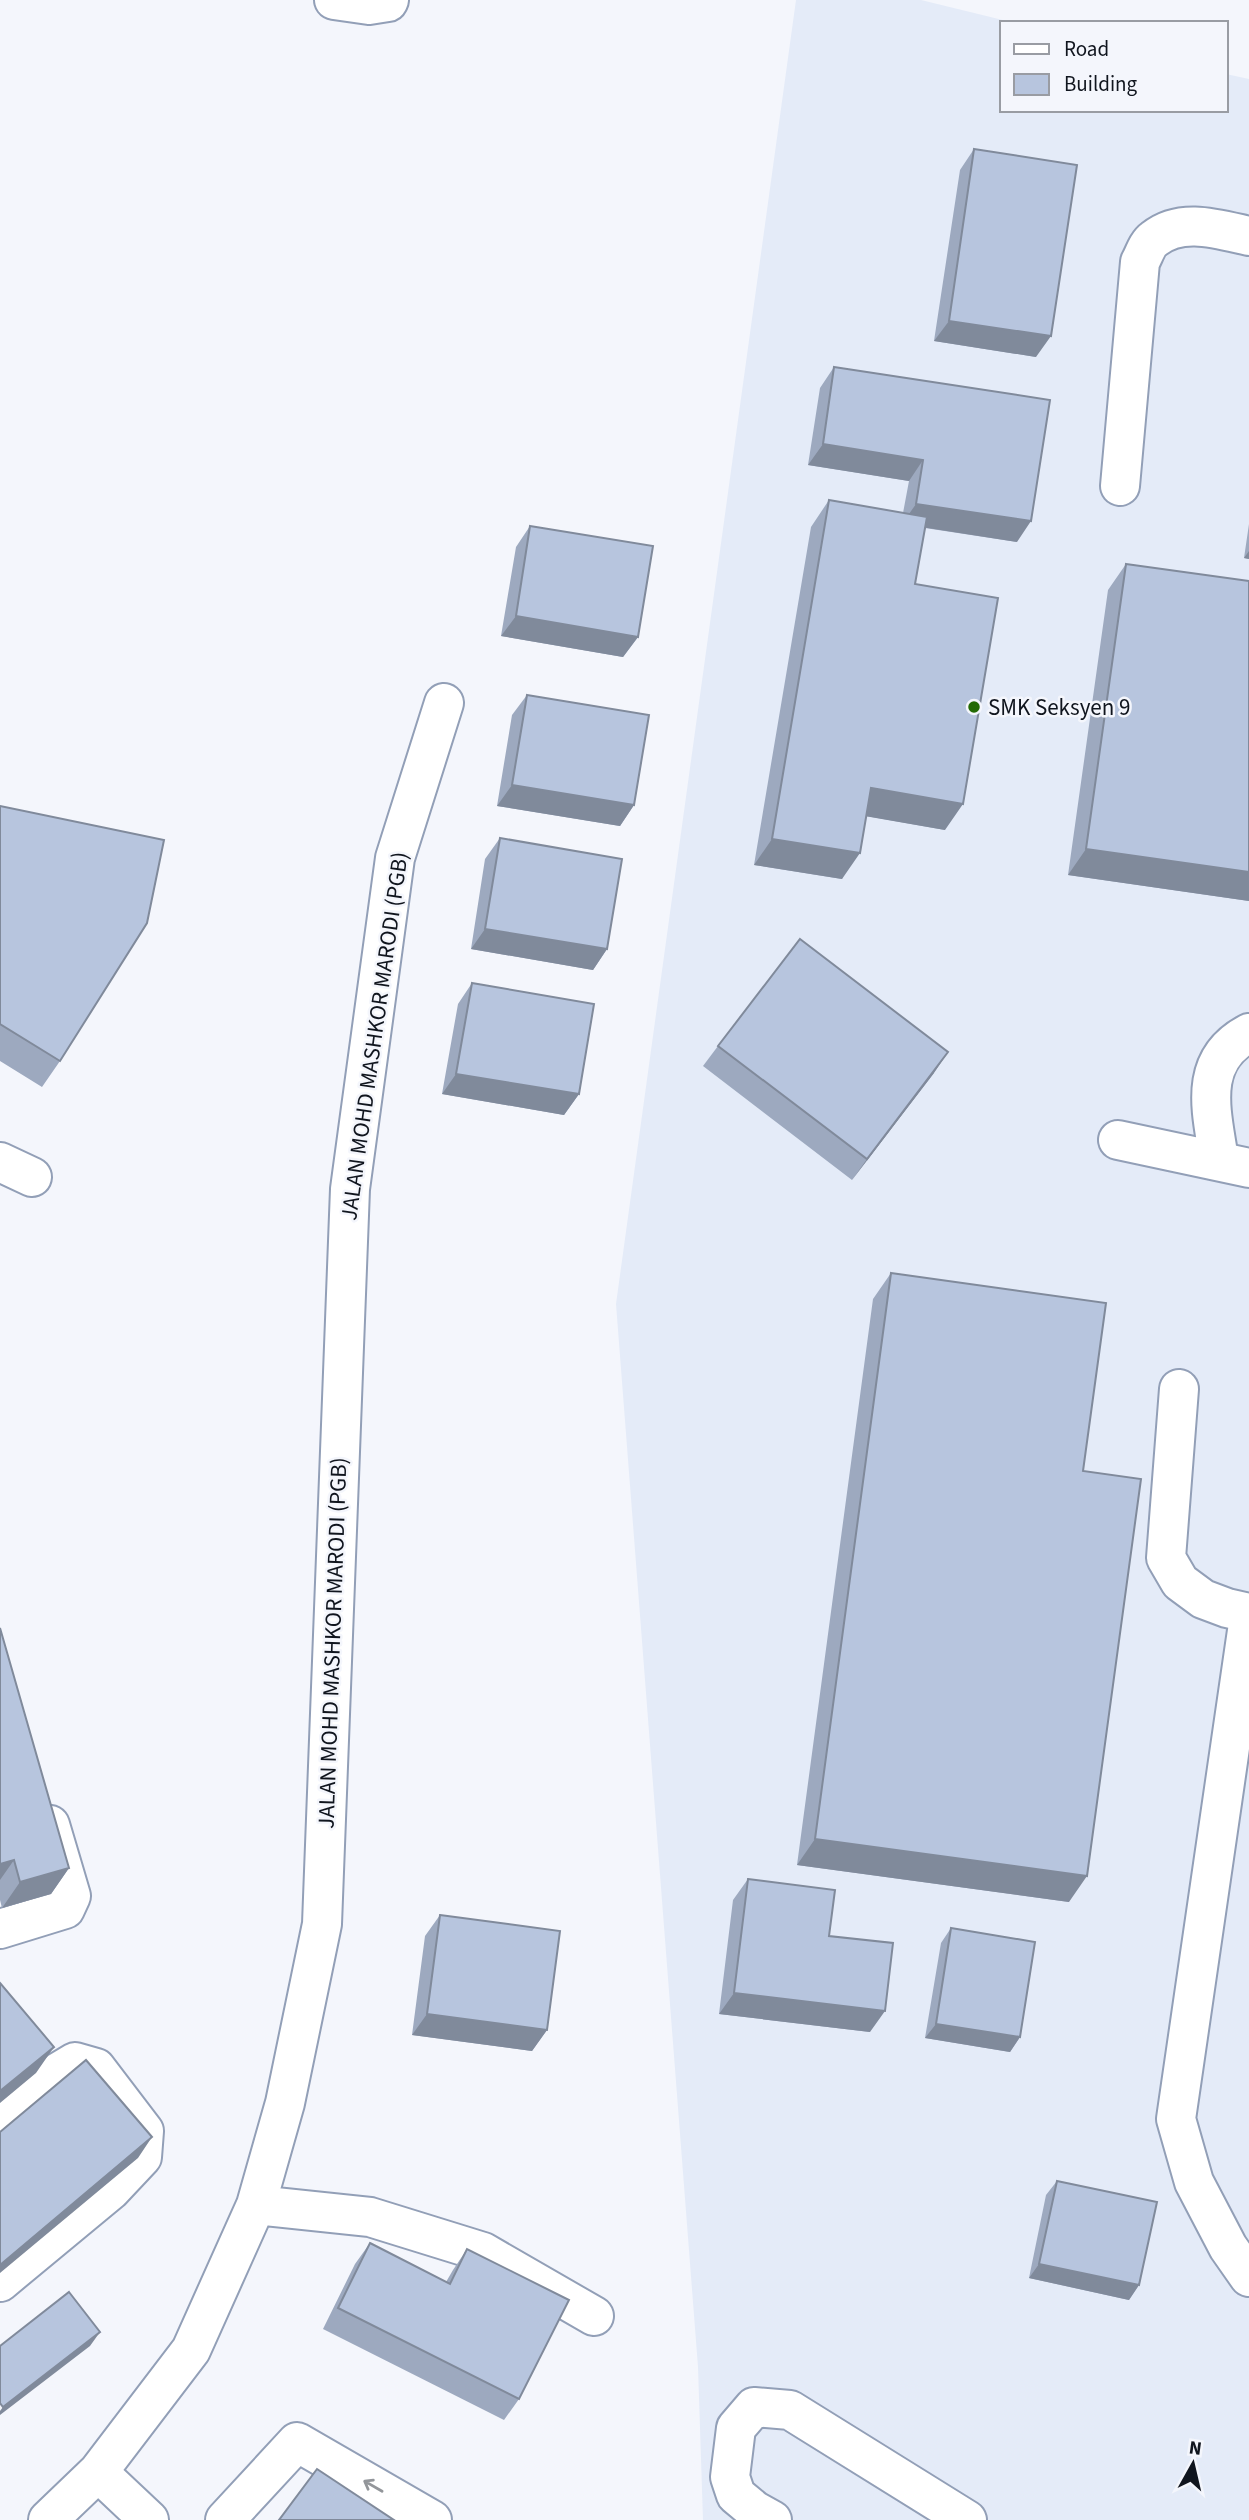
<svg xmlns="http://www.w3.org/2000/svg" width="1249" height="2520" font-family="'Source Sans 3',sans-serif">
  <rect width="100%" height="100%" fill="#f4f6fc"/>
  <path fill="#e4ebf8" d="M796 0H921L1015 23H1002V110H1226V74L1249 79V2520H703L698 2367 616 1304Z"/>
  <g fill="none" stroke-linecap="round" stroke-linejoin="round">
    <g stroke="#929fb7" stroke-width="42">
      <path id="minor" d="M334 0 369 5 388 2 389 0
        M1120 486 1140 262C1144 255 1147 244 1154 239 1181 217 1218 229 1249 236
        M1118 1140 1249 1168
        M1219 1160C1212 1112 1196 1061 1249 1033
        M0 1162 32 1177
        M1179 1389 1166 1558 1180 1582 1203 1599 1227 1608 1249 1613
        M1249 1617 1176 2119 1194 2182 1228 2247 1249 2277
        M0 1929 65 1909 71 1896 50 1825
        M0 2127 60 2071 75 2062 96 2068 144 2131 142 2157 111 2190 0 2282
        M256 2205 370 2217 483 2252 594 2316
        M98 2472 149 2520
        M48 2520 98 2472 191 2350 256 2205 285 2103 322 1924 350 1189 395 858 444 703
        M225 2520 297 2442 432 2520
        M772 2520 754 2510 736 2495 730 2477 736 2428 754 2407 790 2410 967 2520"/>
    </g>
    <use href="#minor" stroke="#fff" stroke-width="38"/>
  </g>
  <path fill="#9da9bf" d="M974 149 1036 357 934 341 960 170Z
    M834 367 1017 542 925 528 915 584 945 830 866 816 842 879 754 865 811 527 829 500 903 513 909 481 808 465 820 388Z
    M1249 524V559L1244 558Z
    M530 526 638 637 623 657 501 636 516 547Z
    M1126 564 1249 901 1068 875 1108 590Z
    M527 695 634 805 620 826 497 806 512 715Z
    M0 806 60 1061 42 1087 0 1061Z
    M500 838 607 949 593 970 471 949 485 859Z
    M472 983 579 1094 564 1115 442 1094 458 1004Z
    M718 1046 934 1073 852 1180 703 1066Z
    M891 1273 1083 1471 1069 1902 797 1865 873 1299Z
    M0 1628 69 1868 51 1894 2 1908 0 1900Z
    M748 1879 829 1936 870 2032 719 2014 733 1900Z
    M440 1915 547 2030 532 2051 412 2035 425 1936Z
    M951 1928 1020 2037 1010 2052 925 2038 941 1943Z
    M1057 2181 1139 2285 1129 2300 1029 2278 1046 2195Z
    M370 2243 446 2282 453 2270 467 2249 519 2399 504 2420 323 2329 355 2264Z"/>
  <path fill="#808a9b" d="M949 321 1051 336 1036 357 934 341Z
    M823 444 923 460 909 481 808 465Z
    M916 504 1031 521 1017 542 902 524Z
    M1249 551V559L1244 558Z
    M516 616 638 637 623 657 501 636Z
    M512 785 634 805 620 826 497 806Z
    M871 788 963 804 945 830 853 814Z
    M772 839 860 853 842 879 754 865Z
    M1086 849 1249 872V901L1068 875Z
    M485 929 607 949 593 970 471 949Z
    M948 1052 934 1073 852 1180 867 1159Z
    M456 1074 579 1094 564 1115 442 1094Z
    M815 1839 1087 1876 1069 1902 797 1865Z
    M14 1860 0 1880V1864Z
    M69 1868 51 1894 2 1908 20 1882Z
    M734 1993 885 2011 870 2032 719 2014Z
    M427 2014 547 2030 532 2051 412 2035Z
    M936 2024 1020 2037 1010 2052 925 2038Z
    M54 2047 36 2073 0 2103V2091Z
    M152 2137 138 2158 0 2273V2265Z
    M1039 2264 1139 2285 1129 2300 1029 2278Z
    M100 2332 90 2346 0 2415V2411L3 2407Z"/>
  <path fill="#b7c5de" stroke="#808a9b" stroke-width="2" d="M974 149 1077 165 1051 336 949 321Z
    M834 367 1050 400 1031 521 916 504 923 460 823 444Z
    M829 500 927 517 915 584 998 598 963 804 871 788 860 853 772 839Z
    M530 526 653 546 638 637 516 616Z
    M1126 564 1249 581V872L1086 849Z
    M527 695 649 715 634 805 512 785Z
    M0 806 164 840 147 923 60 1061 0 1024Z
    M500 838 622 859 607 949 485 929Z
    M800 939 948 1052 867 1159 718 1046Z
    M472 983 594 1004 579 1094 456 1074Z
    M891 1273 1106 1303 1083 1471 1141 1479 1087 1876 815 1839Z
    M0 1628 69 1868 20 1882 14 1860 0 1864Z
    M748 1879 835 1890 829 1936 893 1943 885 2011 734 1993Z
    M440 1915 560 1931 547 2030 427 2014Z
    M951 1928 1035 1942 1020 2037 936 2024Z
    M0 1983 54 2047 0 2091Z
    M86 2060 152 2137 0 2265V2132Z
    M1057 2181 1157 2202 1139 2285 1039 2264Z
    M370 2243 450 2284 467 2249 569 2300 519 2399 338 2308Z
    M69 2292 100 2332 3 2407 0 2403V2346Z
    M317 2469 394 2520H279Z"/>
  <defs><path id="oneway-shaft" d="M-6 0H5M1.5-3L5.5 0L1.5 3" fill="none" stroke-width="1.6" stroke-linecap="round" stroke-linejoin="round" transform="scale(1.75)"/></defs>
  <use stroke="#93969a" href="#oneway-shaft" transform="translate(373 2486) rotate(-150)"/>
  <circle fill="#236a04" stroke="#f4f6fc" stroke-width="2.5" cx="974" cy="707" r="7"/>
  <g text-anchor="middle" stroke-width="5" stroke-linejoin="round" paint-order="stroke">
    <g font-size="23" fill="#10151e" stroke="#f4f6fc" text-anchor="start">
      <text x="988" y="715">SMK Seksyen 9</text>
    </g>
    <g font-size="23" fill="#10151e" stroke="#f4f6fc">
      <text transform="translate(374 1036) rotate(-82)" y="8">JALAN MOHD MASHKOR MARODI (PGB)</text>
      <text transform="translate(332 1643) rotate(-88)" y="8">JALAN MOHD MASHKOR MARODI (PGB)</text>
    </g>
  </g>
  <rect x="1000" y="21" width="228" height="91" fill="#f4f6fc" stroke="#999ca3" stroke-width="2"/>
  <rect x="1014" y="44" width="35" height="10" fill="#ffffff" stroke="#999ca3" stroke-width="2"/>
  <text x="1064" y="56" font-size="21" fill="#10151e">Road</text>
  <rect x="1014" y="74" width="35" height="21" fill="#b7c5de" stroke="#999ca3" stroke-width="2"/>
  <text x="1064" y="91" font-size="21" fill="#10151e">Building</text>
  <g transform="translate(1193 2464) rotate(8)" stroke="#f4f6fc" stroke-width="5" paint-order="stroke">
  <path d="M0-5L12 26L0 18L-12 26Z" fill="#10151e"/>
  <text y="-10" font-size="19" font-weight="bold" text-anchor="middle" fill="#10151e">N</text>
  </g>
</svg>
